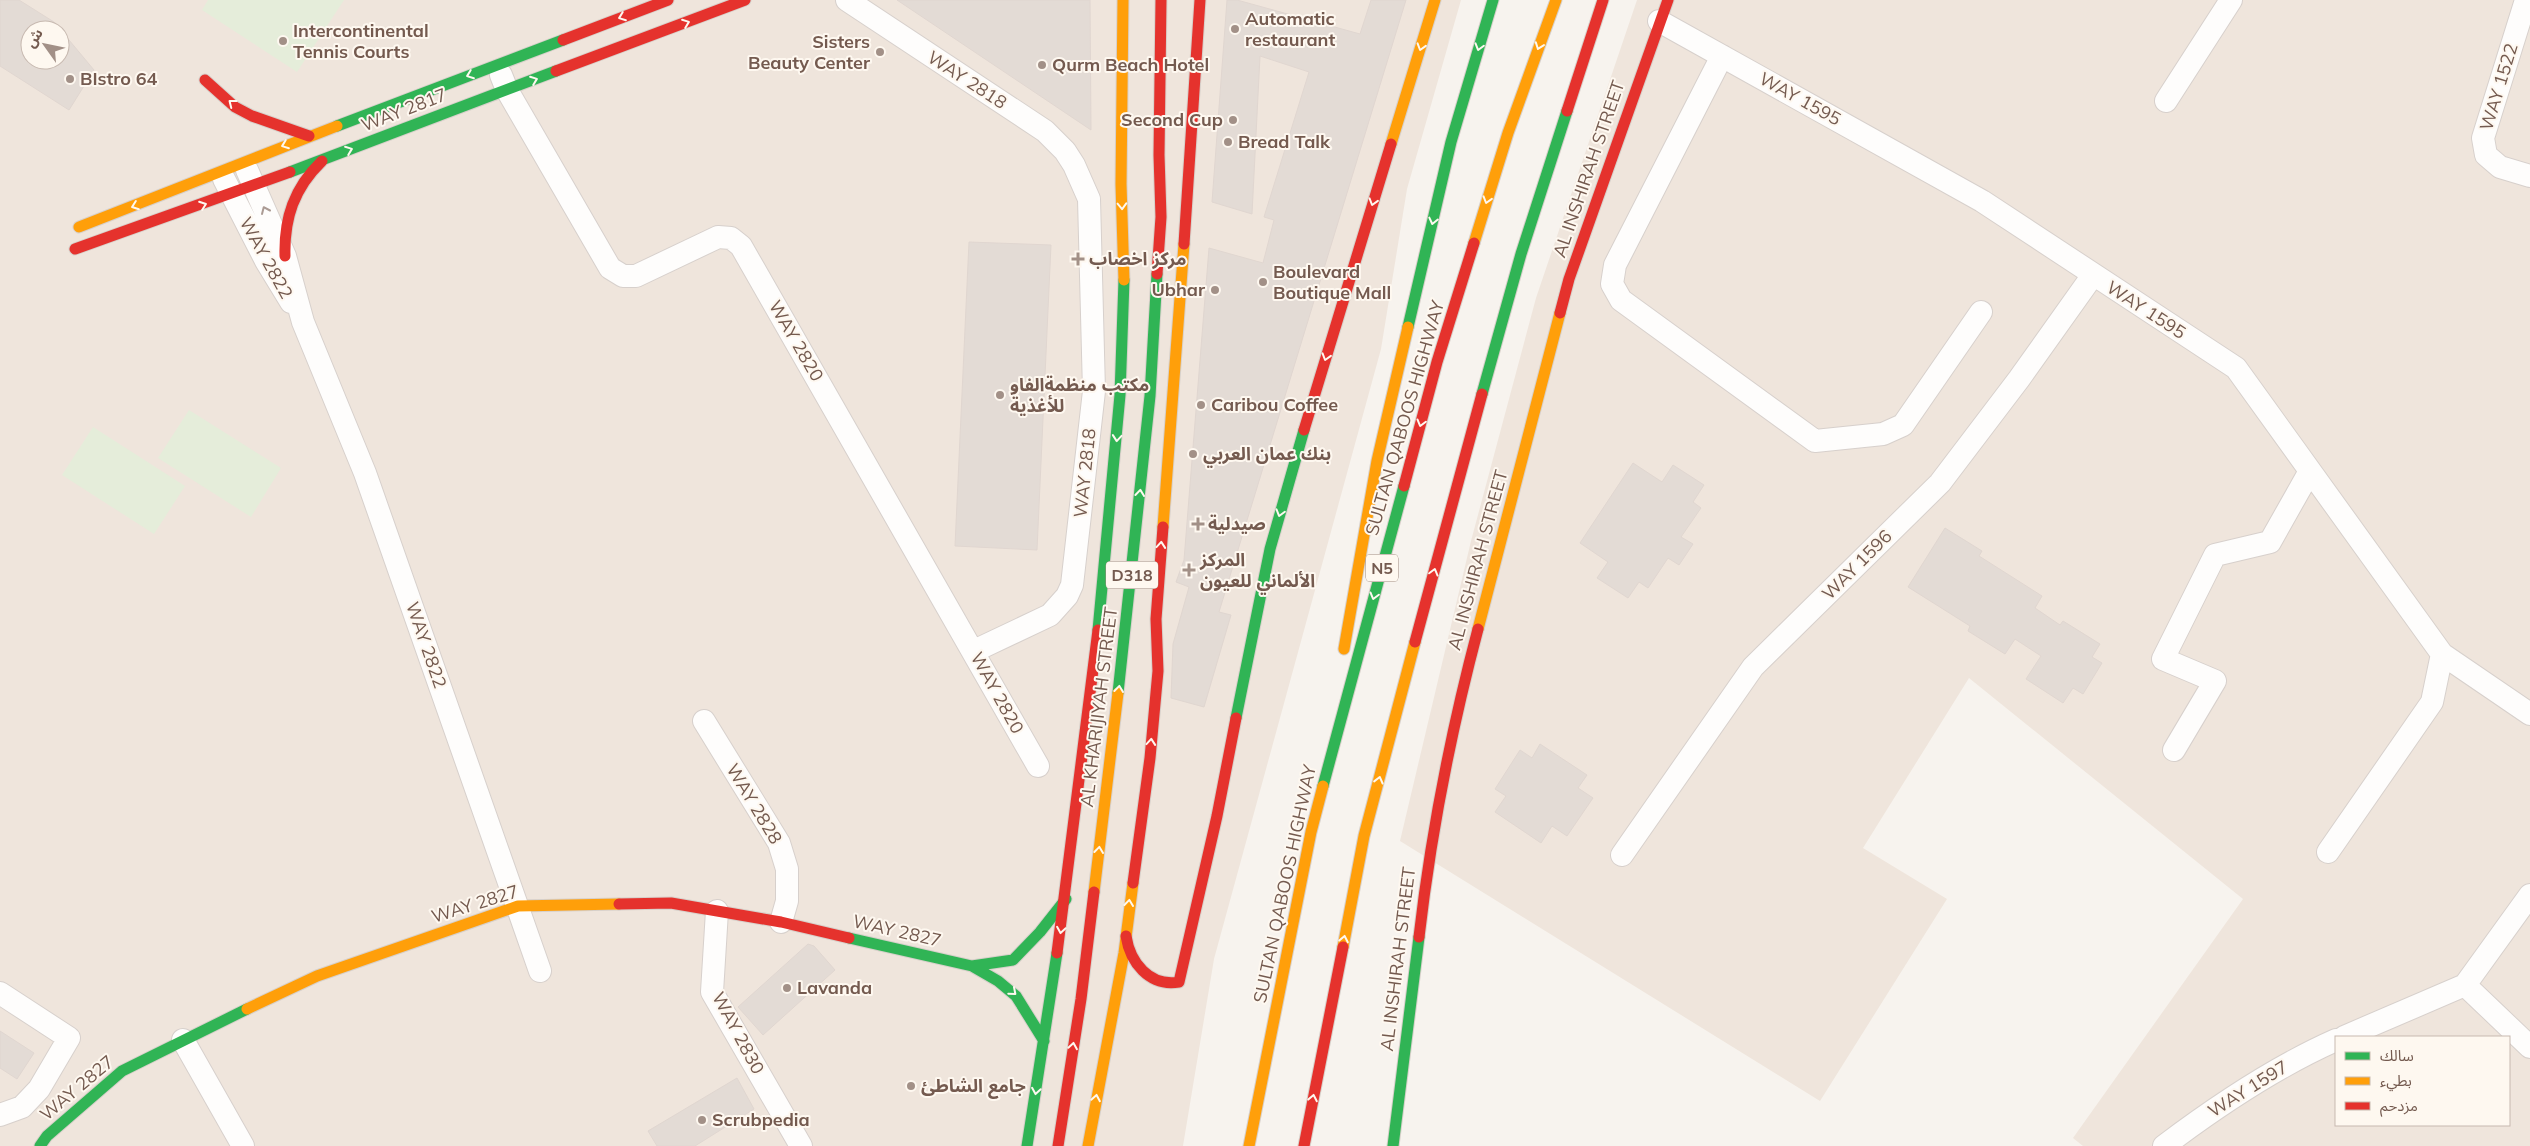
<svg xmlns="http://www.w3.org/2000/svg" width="2530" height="1146" font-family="Mulish,'Noto Sans Arabic',sans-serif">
  <rect width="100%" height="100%" fill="#f7f3ee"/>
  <path fill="#efe5dc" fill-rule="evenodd" d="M0 0H1461L1407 189 1381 349 1214 959 1183 1146H0ZM30 30H60V60H30Z
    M1637 0H2530V1146H2083L2073 1138 2243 899 1969 678 1863 848 1947 899 1820 1101 1400 841 1471 541 1536 298ZM2336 1037H2509V1125H2336Z"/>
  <path fill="#e5edda" d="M208 0H344L297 72 202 10Z
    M189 410 281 468 251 517 158 458Z
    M93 427 185 486 154 534 62 475Z"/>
  <path fill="#e3dbd5" stroke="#e0d6d0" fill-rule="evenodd" d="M0 0H19L54 22 94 70 69 110 0 66ZM30 30H60V60H30Z
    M897 0H1090L1091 130Z
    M1227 0H1237L1360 34 1371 0H1406L1219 612 1231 615 1204 707 1171 698 1173 644 1189 587 1176 582 1184 560 1209 248 1263 263 1274 220 1264 217 1309 72 1260 56 1252 214 1212 202Z
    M969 242 1051 245 1037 550 955 546Z
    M1633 463 1662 482 1673 465 1704 485 1693 502 1701 508 1681 537 1693 544 1679 565 1668 558 1648 588 1639 582 1628 598 1597 578 1608 562 1580 543Z
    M1945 528 1982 551 1979 556 2042 596 2035 608 2060 625 2063 621 2100 644 2092 657 2102 663 2083 694 2073 688 2063 703 2026 679 2041 656 2015 639 2005 654 1968 631 1970 626 1908 587Z
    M1540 744 1587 775 1578 788 1593 798 1567 836 1552 826 1541 843 1495 812 1506 796 1495 789 1520 750 1532 758Z
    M808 944 814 946 835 970 763 1035 738 1007Z
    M0 1031 34 1053 17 1079 0 1068Z
    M737 1078 754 1109 695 1146H657L648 1131Z"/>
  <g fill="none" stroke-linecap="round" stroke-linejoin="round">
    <g stroke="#d7d0cc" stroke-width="24">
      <path id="street" d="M847 0 1045 131 1065 151 1074 165 1089 199 1094 391 1072 585 1067 596 1050 615 974 651
        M2526 0 2483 138 2486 155 2500 167 2530 176
        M1659 21 1982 201 2236 368 2442 654 2530 714
        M1722 56 1615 265 1612 284 1621 300 1815 441 1883 434 1903 425 1981 312
        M501 75 507 90 610 268 623 276H636L718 237 731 238 741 246 1038 766
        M2166 101 2231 0
        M247 170 285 256 303 322 365 473 540 971
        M224 179 266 261 291 302
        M704 721 779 843 787 869V901L781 922
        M2174 750 2215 681 2163 659 2215 555 2270 542 2310 471
        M2328 852 2432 702 2442 654
        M1622 855 1753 667 1940 483 2019 379 2093 275
        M717 911 712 992 801 1146
        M2465 985 2530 1047
        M0 993 69 1038 39 1089 22 1107 0 1115
        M2344 1037 2465 985 2530 895
        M183 1040 243 1146
        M2164 1146C2217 1106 2275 1067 2336 1040"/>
    </g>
    <g stroke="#d7d0ca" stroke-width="13">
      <path id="fast" d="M337 126 563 40
        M290 172 556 71
        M1408 327 1451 142 1493 0
        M1482 394 1521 254 1567 111
        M1098 630 1120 395 1124 280
        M1118 693 1150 396 1157 274
        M1236 718 1270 549 1304 430
        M1323 786 1404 486
        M849 938 972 966 998 981 1016 996 1044 1041
        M972 966 1013 960 1040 932 1066 899
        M40 1146 47 1136 122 1071 247 1009
        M1027 1146 1057 953
        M1393 1146 1419 937"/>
    </g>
    <g stroke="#d7d0ca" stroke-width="13">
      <path id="slow" d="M1123 0 1121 184 1124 280
        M1391 144 1435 0
        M79 227 337 126
        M1474 243 1508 133 1556 0
        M1163 527 1184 244
        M1478 629 1560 313
        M1344 649 1377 461 1408 327
        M1094 892 1118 693
        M1343 947 1364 836 1415 642
        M247 1009 317 976 518 906 619 904
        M1088 1146 1124 953 1133 883
        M1249 1146 1311 832 1323 786"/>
    </g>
    <g stroke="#d7d0ca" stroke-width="13">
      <path id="jam" d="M563 40 668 0
        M556 71 745 0
        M205 80 235 107 252 116 309 136
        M1567 111 1603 0
        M1184 244 1200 0
        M75 249 290 172
        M285 256C284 218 294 188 322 161
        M1157 274 1161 217 1159 155 1161 0
        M1560 313 1569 279 1668 0
        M1304 430 1391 144
        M1404 486 1437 362 1474 243
        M1415 642 1482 394
        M1133 883 1150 758 1158 671 1156 619 1163 527
        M619 904 671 903 781 922 849 938
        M1126 936C1130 962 1149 987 1179 982L1217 816 1236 718
        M1419 937C1431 833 1451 731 1478 629
        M1057 953 1098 630
        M1058 1146 1081 999 1094 892
        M1304 1146 1343 947"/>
    </g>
    <use href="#street" stroke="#fefdfc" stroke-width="22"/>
    <use href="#fast" stroke="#30b455" stroke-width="11"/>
    <use href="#slow" stroke="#ff9f0a" stroke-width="11"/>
    <use href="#jam" stroke="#e5322d" stroke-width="11"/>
  </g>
  <defs><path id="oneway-chevron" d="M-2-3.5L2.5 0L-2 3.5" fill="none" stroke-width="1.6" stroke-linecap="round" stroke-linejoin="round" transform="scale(1.25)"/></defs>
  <g stroke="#fef8f0">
    <use href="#oneway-chevron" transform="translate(622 17) rotate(159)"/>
    <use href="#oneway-chevron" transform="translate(686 23) rotate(-21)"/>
    <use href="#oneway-chevron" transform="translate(1539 46) rotate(110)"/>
    <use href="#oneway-chevron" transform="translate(1421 47) rotate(107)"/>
    <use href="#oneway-chevron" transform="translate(1479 47) rotate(106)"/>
    <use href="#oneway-chevron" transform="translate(470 75) rotate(159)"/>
    <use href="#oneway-chevron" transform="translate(534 80) rotate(-21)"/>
    <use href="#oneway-chevron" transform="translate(232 103) rotate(-142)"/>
    <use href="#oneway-chevron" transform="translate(285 145) rotate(159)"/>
    <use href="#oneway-chevron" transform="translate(349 150) rotate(-21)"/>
    <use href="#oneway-chevron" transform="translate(1487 200) rotate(107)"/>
    <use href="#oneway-chevron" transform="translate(1373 202) rotate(107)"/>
    <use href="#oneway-chevron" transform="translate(203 205) rotate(-20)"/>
    <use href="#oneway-chevron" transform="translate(135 206) rotate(160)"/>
    <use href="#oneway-chevron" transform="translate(1122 206) rotate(88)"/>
    <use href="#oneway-chevron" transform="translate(1433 221) rotate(103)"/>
    <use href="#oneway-chevron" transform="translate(1326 357) rotate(107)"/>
    <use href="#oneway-chevron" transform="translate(1421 423) rotate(105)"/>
    <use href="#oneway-chevron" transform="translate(1117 438) rotate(95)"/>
    <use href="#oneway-chevron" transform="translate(1140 493) rotate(-84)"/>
    <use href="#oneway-chevron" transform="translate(1280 513) rotate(106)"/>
    <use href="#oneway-chevron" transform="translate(1161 545) rotate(-85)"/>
    <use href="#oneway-chevron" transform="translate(1434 572) rotate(-75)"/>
    <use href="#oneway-chevron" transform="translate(1374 596) rotate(105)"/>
    <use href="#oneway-chevron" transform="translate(1119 689) rotate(-83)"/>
    <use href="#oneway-chevron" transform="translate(1151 742) rotate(-85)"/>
    <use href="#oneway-chevron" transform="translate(1379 780) rotate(-76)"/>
    <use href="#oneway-chevron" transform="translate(1099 850) rotate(-83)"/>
    <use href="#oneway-chevron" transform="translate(1129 903) rotate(-83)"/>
    <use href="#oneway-chevron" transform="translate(1061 930) rotate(99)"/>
    <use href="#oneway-chevron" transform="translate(1344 939) rotate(-79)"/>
    <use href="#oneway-chevron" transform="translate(1013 992) rotate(41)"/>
    <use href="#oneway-chevron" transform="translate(1073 1046) rotate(-81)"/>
    <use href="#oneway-chevron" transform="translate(1036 1091) rotate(99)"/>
    <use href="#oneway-chevron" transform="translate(1096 1098) rotate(-80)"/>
    <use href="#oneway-chevron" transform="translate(1313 1098) rotate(-79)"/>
  </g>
  <use stroke="#ab9b94" href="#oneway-chevron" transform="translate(265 210) rotate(-114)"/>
  <g fill="#a29087" stroke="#fef8f0" stroke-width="2">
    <circle cx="1235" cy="29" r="5"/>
    <circle cx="283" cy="41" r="5"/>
    <circle cx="880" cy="52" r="5"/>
    <circle cx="1042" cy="65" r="5"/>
    <circle cx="70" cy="79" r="5"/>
    <circle cx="1233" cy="120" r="5"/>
    <circle cx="1228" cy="142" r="5"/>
    <path d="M1075.5 251.5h5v5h5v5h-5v5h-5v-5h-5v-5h5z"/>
    <circle cx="1263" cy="282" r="5"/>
    <circle cx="1215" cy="290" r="5"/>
    <circle cx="1000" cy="395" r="5"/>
    <circle cx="1201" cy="405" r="5"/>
    <circle cx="1193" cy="454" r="5"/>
    <path d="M1195.5 516.5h5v5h5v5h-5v5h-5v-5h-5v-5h5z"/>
    <path d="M1186.5 562.5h5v5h5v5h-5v5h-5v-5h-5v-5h5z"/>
    <circle cx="787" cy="988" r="5"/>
    <circle cx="911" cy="1086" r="5"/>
    <circle cx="702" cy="1120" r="5"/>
  </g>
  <g text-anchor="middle" stroke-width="4" stroke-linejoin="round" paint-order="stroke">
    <g fill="#fef8f0" stroke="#9d897f" stroke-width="1">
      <rect x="1366" y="554.5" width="32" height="27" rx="4"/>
      <rect x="1106" y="561.5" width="52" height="27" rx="4"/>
    </g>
    <g font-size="16" font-weight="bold" fill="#745a4f">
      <text x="1382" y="574">N5</text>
      <text x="1132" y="581">D318</text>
    </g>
    <g font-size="18" font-weight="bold" fill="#745a4f" stroke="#fef8f0" text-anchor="start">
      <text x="1245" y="25">Automatic<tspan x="1245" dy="21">restaurant</tspan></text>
      <text x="293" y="37">Intercontinental<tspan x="293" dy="21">Tennis Courts</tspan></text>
      <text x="870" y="48" text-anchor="end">Sisters<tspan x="870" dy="21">Beauty Center</tspan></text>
      <text x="1052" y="71">Qurm Beach Hotel</text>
      <text x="80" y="85">BIstro 64</text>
      <text x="1223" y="126" text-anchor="end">Second Cup</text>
      <text x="1238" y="148">Bread Talk</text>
      <text x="1089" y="265">مركز اخصاب</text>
      <text x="1273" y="278">Boulevard<tspan x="1273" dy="21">Boutique Mall</tspan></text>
      <text x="1205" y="296" text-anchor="end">Ubhar</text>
      <text x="1010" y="391">مكتب منظمةالفاو<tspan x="1010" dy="21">للأغذية</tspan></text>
      <text x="1211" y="411">Caribou Coffee</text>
      <text x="1203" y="460">بنك عمان العربي</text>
      <text x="1208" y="530">صيدلية</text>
      <text x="1200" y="566">المركز<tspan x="1200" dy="21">الألماني للعيون</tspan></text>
      <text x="797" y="994">Lavanda</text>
      <text x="921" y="1092">جامع الشاطئ</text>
      <text x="712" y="1126">Scrubpedia</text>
    </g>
    <g font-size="18" fill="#745a4f" stroke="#fef8f0">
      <text transform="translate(967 80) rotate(33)" y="6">WAY 2818</text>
      <text transform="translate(2499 87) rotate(-73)" y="6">WAY 1522</text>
      <text transform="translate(1800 99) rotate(29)" y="6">WAY 1595</text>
      <text transform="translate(404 110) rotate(-21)" y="6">WAY 2817</text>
      <text transform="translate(1589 169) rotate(-71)" y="6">AL INSHIRAH STREET</text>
      <text transform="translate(266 258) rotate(61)" y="6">WAY 2822</text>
      <text transform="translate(2146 310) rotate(33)" y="6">WAY 1595</text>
      <text transform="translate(796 341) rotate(60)" y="6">WAY 2820</text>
      <text transform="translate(1405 418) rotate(-74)" y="6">SULTAN QABOOS HIGHWAY</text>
      <text transform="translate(1085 473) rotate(-84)" y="6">WAY 2818</text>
      <text transform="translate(1478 560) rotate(-75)" y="6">AL INSHIRAH STREET</text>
      <text transform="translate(1857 565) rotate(-45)" y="6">WAY 1596</text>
      <text transform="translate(426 645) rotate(71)" y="6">WAY 2822</text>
      <text transform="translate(997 693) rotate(61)" y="6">WAY 2820</text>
      <text transform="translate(1099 707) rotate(-83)" y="6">AL KHARIJIYAH STREET</text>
      <text transform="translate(754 804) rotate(59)" y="6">WAY 2828</text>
      <text transform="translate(1285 884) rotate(-78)" y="6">SULTAN QABOOS HIGHWAY</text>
      <text transform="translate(475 904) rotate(-17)" y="6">WAY 2827</text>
      <text transform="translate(897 931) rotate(13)" y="6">WAY 2827</text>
      <text transform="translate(1398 959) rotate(-83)" y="6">AL INSHIRAH STREET</text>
      <text transform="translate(738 1033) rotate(62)" y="6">WAY 2830</text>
      <text transform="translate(77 1088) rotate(-40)" y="6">WAY 2827</text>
      <text transform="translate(2248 1089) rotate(-32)" y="6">WAY 1597</text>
    </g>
  </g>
  <rect x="2335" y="1036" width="175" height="90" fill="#fef8f0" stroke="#c7b9b0"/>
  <rect x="2345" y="1052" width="25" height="8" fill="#30b455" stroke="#c7b9b0"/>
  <text x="2380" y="1061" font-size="15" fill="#745a4f">سالك</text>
  <rect x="2345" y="1077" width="25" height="8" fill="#ff9f0a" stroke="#c7b9b0"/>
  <text x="2380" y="1086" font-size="15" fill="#745a4f">بطيء</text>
  <rect x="2345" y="1102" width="25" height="8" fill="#e5322d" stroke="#c7b9b0"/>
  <text x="2380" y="1111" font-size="15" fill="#745a4f">مزدحم</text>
  <g transform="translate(45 45) rotate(303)"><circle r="24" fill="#fef8f0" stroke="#c7b9b0"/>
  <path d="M0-4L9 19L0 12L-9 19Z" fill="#a29087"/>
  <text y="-8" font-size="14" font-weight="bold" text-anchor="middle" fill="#745a4f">ش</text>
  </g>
</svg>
